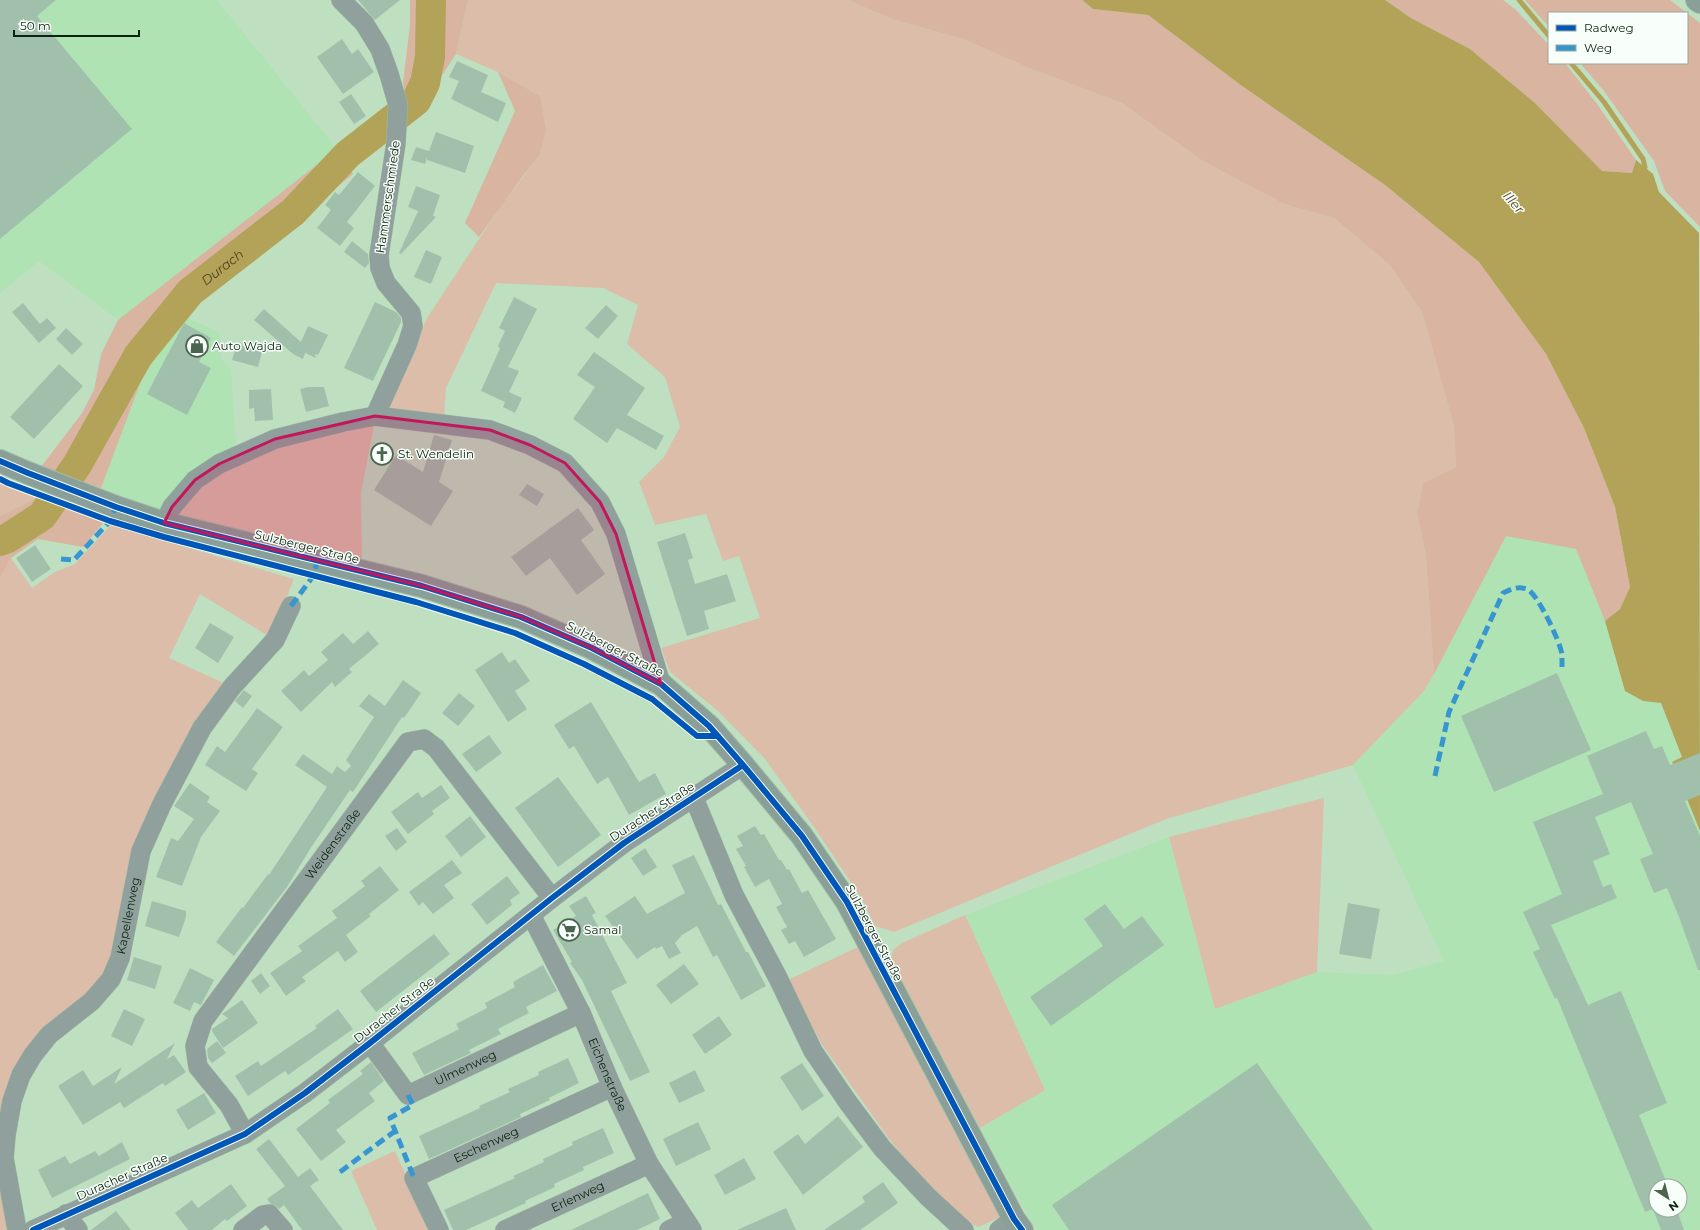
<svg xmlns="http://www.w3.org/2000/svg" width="1700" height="1230" font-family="Montserrat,sans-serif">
  <rect width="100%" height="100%" fill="#bee0c1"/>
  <path fill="#afe3b3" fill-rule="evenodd" d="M0 0H217L337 149 118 320 39 261 0 293Z
    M181 315 219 332 222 360 231 370 236 448 164 511 101 488 141 381Z
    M1506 535 1576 549 1605 621 1625 691 1643 701 1661 703 1682 758 1672 762 1700 831V1230H1038L1026 1213 980 1128 1045 1090 965 915 1169 837 1215 1009 1317 972 1393 975 1444 961 1353 765 1424 691ZM1656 1186H1680V1210H1656Z"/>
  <path fill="#dbbdaa" d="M468 0H848L892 19 963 39 1029 68 1122 103 1203 161 1284 204 1334 218 1390 265 1422 312 1454 426 1456 467 1423 483 1417 513 1426 556 1434 674 1424 691 1353 765 1166 819 894 932 875 926 862 899 814 827 765 759 718 711 670 672 661 648 760 618 739 556 723 561 706 514 655 525 639 482 664 457 680 427 665 377 627 344 638 305 603 288 496 283 446 388 444 420 384 412 427 318 502 204 539 156 540 96 498 72 456 54Z
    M375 420 361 492 362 562 174 515 185 497 243 457Z
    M0 482 36 498 0 516Z
    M111 525 294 579 270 637 200 594 169 658 230 686 160 803 107 977 64 1018 0 1114V579L11 558 32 588 55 572 75 564Z
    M1324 798 1317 972 1215 1009 1169 837Z
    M965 915 1045 1090 980 1128 891 960 893 950 902 943Z
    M858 947 966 1154 1003 1216 978 1227 965 1220 935 1193 892 1143 821 1043 788 980Z
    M0 1137 11 1230H0Z
    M395 1151 430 1230H377L351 1171Z"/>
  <path fill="#d8b4a1" d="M410 0H468L456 54 410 124 403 83 410 25Z
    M848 0H1082L1093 9 1148 15 1242 86 1385 185 1479 262 1546 354 1584 428 1615 507 1630 587 1620 609 1605 621 1576 549 1506 536 1434 674 1426 556 1417 513 1423 483 1456 467 1454 426 1422 312 1390 265 1334 218 1284 204 1203 161 1122 103 1029 68 963 39 892 19Z
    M1385 0H1503L1515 9 1549 45V63H1565L1597 104 1636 160 1632 173 1602 171 1535 103 1470 49 1411 18Z
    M1525 0H1670L1687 13H1549V27Z
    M1687 13 1700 23V227L1665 191 1654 161 1604 91 1580 63H1687Z
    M498 72 540 96 546 130 539 156 522 177 479 237 465 223 515 111Z
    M337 149 353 174 181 315 141 381 101 488 41 467 82 413 94 390 101 354 118 320Z
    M36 498 104 522 83 547 38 539 11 558 0 579V516Z"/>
  <path fill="#b2a359" d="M1082 0H1385L1411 18 1470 49 1535 103 1602 171 1632 173 1636 160 1653 174 1659 192 1699 233 1700 831 1672 762 1682 757 1661 703 1643 701 1625 691 1605 621 1620 609 1630 587 1615 507 1584 428 1546 354 1479 262 1385 185 1242 86 1148 15 1093 9Z"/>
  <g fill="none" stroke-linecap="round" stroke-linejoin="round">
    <path stroke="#b2a359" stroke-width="5" d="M1519 0 1549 36
      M1571 63 1604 102 1643 159 1645 167 1642 173"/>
    <path stroke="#b2a359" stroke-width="30" id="s1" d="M0 541 8 538 42 516 77 465 138 356 190 292 293 212 348 154 416 101 425 83 430 57 431 0"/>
  </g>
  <path fill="#a1c0ac" d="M0 0H56L37 16 132 129 0 239Z
    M358 0H400L375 20Z
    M342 39 352 54 358 49 374 72 343 94 317 57Z
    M457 61 488 75 481 92 506 103 498 122 451 99 459 81 449 77Z
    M351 94 366 116 354 124 339 102Z
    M436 132 474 146 465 173 427 160V157L425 164 411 160 416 147 429 151Z
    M358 172 375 186 347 222 354 228 340 246 317 228 331 210 325 205 335 192 339 195Z
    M416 186 440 195 433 216 436 217 401 254 399 253 418 211 408 207Z
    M352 241 368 254 369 263 365 268 344 252Z
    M426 250 442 257 431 284 414 277Z
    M514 297 537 309 508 367 519 371 509 392 522 398 515 413 503 407 505 402 481 391 500 348 498 346 505 331 499 328Z
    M375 302 396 312 401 318V322L373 381 344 368Z
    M23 303 40 324 47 318 56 328 39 343 12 312Z
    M606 305 618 316 598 339 585 328Z
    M264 309 301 342 308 326 328 335 318 355 315 354 316 358 305 353 303 359 293 354 254 320Z
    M184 323 211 338 199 362 211 368 187 415 147 394Z
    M66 328 83 344 72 355 56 339Z
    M237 344 262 352 258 367 232 360Z
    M594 352 645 388 627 415 664 436 656 450 617 428 607 443 573 419 595 387 577 375Z
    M59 364 83 386 34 439 10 417Z
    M308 387H324L329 406 306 412 300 389Z
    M271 389 273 420 255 421 254 408 249 409V390Z
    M434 435 452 440 439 482 453 491 431 526 374 490 396 455 423 472Z
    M527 484 544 494 537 506 519 495Z
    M578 508 594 530 581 540 605 574 577 595 550 558 526 576 511 557Z
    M685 533 693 558 688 560 695 584 727 574 736 601 704 611 709 629 687 636 657 542Z
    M35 545 51 569 32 582 16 558Z
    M210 623 234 637 218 663 195 648Z
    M368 631 379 644 349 669 352 672 335 687 332 682 301 712 281 691 304 670 309 676 328 660 321 652 343 633 353 644Z
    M502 652 509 663 515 659 530 681 515 691 527 709 508 722 475 670Z
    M1557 673 1591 750 1494 792 1461 716Z
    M403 680 421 693 404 718 402 717 353 792 350 790 310 849 287 887 234 956 216 942 242 907 243 908 268 874 269 875 327 787 295 765 303 754 332 774 337 766 345 772 351 766 346 760 374 717 359 706 369 694 385 706Z
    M244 690 252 696 243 708 235 701Z
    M459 693 475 706 458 726 442 713Z
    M591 702 639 782 655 773 666 794 629 815 608 777 597 784 574 746 569 749 554 725Z
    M257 708 283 727 252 769 258 773 246 791 205 765 217 746 225 752Z
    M1646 731 1654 749 1662 746 1670 765 1700 753V795L1685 801 1700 836V970H1698L1679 917 1667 888 1654 893 1640 859 1653 854 1631 802 1595 817 1610 854 1593 861 1603 887 1611 884 1617 898 1551 925 1588 1005 1621 991 1667 1103 1639 1115 1668 1186H1656V1210H1677L1684 1230H1661L1653 1209 1645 1212 1557 998 1555 999 1533 952 1540 949 1523 912 1562 894 1533 822 1603 794 1587 756Z
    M489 735 502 753 476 772 462 754Z
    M558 777 601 835 558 867 515 808Z
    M190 783 210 797 207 802 220 811 201 837 182 886 156 877 171 838 178 841 194 819 174 806Z
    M441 785 450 798 432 811 434 814 408 834 391 812 418 792 422 798Z
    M470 816 486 837 461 857 445 836Z
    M755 826 761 835 764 834 779 860H781L787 870 789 869 802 893 808 890 836 939 804 957 795 941 789 944 781 930 787 927 776 907 782 904 769 879 755 887 744 867 746 866 736 849 743 846 737 836Z
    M397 828 407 842 396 851 385 836Z
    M645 848 657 867 643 876 631 858Z
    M694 855 718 905 721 904 746 952H748L766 986 741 1000 717 955 713 957 697 926 682 935 675 943 681 953 669 959 662 946 656 949 655 947 637 959 605 916 635 896 647 914 685 893 672 865Z
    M452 860 462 873 444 885 454 898 433 914 423 902 419 906 409 892Z
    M380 866 399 890 369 914 371 916 346 935 358 952 345 962 338 951 302 977 306 981 286 996 270 973 302 951 298 946 337 918 332 911 365 886 361 881Z
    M507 876 520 893 510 900 512 905 487 925 471 904Z
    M586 896 596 913 592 915 627 983 611 991 650 1072 630 1081 582 980 570 963 572 962 553 930 576 916 569 906Z
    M152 901 186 911V917L179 937 145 926Z
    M1348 903 1380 909 1371 959 1339 954Z
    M1105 904 1124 929 1142 916 1164 945 1051 1026 1030 997 1103 946 1084 919Z
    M434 934 450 954 376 1012 360 991Z
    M134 957 162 966 155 989 127 980Z
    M684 964 699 984 671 1004 656 985Z
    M543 965 557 991 526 1007 529 1013 498 1029 501 1034 469 1050 471 1053 424 1075 412 1053 459 1029 456 1024 487 1008 485 1003 515 987 513 982Z
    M190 968 214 980 201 1005 194 1002 190 1011 173 1003Z
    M261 973 270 986 260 994 251 981Z
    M242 1000 258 1023 223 1048 212 1031V1029L228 1018 222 1014Z
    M124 1009 145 1019 132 1046 111 1036Z
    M338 1009 353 1029 288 1075 285 1071 248 1096 235 1076 258 1061 261 1066 317 1028 315 1026Z
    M719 1016 732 1035 705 1054 692 1035Z
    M217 1041 226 1053 212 1063 208 1058 207 1049Z
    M175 1043 167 1059 174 1055 186 1072 165 1086 163 1083 124 1108 120 1102 83 1125 58 1086 83 1070 93 1086 122 1067 114 1084Z
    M568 1058 579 1083 549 1098 550 1100 520 1114 521 1117 429 1159 419 1136 480 1108 479 1106 510 1092 508 1089 539 1075 538 1072Z
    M371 1062 384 1081 369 1093 375 1101 336 1130 346 1142 321 1161 296 1129 330 1103 328 1100 363 1074 360 1071Z
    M802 1063 824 1096 802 1111 780 1077Z
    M1257 1063 1373 1230H1069L1052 1205Z
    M695 1070 705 1091 679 1103 669 1083Z
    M204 1093 216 1113 188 1130 176 1110Z
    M838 1116 863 1147 803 1195 773 1152 798 1134 805 1144Z
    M698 1122 711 1149 676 1166 663 1139Z
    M603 1128 614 1153 583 1167 584 1170 554 1184 555 1187 525 1201 526 1203 466 1230H453L444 1210 515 1178 513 1176 544 1162 543 1159 573 1145 572 1142Z
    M269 1139 298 1177 310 1168 319 1180 310 1186 343 1230H302L284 1205 279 1209 270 1203 267 1199 285 1186 256 1149Z
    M122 1142 130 1159 52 1198 38 1170 65 1156 70 1164 95 1151 99 1156Z
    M744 1158 756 1179 725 1195 714 1175Z
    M883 1182 898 1203 860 1230H824L865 1202 862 1197Z
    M231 1184 247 1206 227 1221 225 1219 212 1230H188L175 1213 192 1200 198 1208Z
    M648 1193 660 1219 637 1230H571Z
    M786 1208 796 1230H737Z
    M116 1211 131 1230H91Z"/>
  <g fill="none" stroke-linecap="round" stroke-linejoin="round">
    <g stroke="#a0bba3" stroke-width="20">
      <g id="street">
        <path d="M341 0 364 23 380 49 389 74 398 105 396 143 379 255 380 268 386 283 411 313 413 326 407 345 375 416"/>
        <path d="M164 523 172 507 195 480 219 464 275 439 343 422 375 416 490 430 530 445 565 463 600 502 616 534 661 684"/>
        <path d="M694 798 734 895 778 978 813 1051 847 1101 882 1148 928 1197 964 1230"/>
        <path id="s2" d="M531 915 581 1013 612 1087 649 1164 692 1230"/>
        <path id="s3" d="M370 1043 408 1095 581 1013"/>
        <path id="s4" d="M245 1134 229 1105 198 1067 195 1046 203 1021 408 742 424 739 436 748 552 898"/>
        <path d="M66 1214 78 1230"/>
        <path id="s5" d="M17 1230 4 1158 6 1135 12 1101 21 1075 33 1055 49 1035 92 1001 111 979 120 958 141 851 162 804 202 728 232 687 275 640 291 606"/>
        <path d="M33 1230 245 1134 305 1093 370 1043 552 898 624 843 743 765"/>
        <path d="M243 1230 263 1215 269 1214 283 1230"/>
        <path id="s6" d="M439 1230 414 1178 612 1087"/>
        <path id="s7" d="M505 1230 649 1164"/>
        <path d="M669 1230 686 1222"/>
        <path d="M999 1230 1014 1219"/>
      </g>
    </g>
    <g stroke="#a0bba3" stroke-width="24">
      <path id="secondary" d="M1697 0 1700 2
        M0 461 28 473 116 507 164 523 422 586 521 617 592 648 661 684 709 726 743 765 802 836 847 902 1014 1219 1022 1230"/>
    </g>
    <use href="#street" stroke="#8fa09d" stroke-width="19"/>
    <use href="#secondary" stroke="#899f98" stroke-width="22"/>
    <path stroke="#3795d2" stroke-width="5" stroke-dasharray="10 5" stroke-linecap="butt" d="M61 559 74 560 110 521 116 507
      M291 606 314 575 317 561
      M1435 776 1449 712 1503 593C1512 589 1517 586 1527 589 1538 594 1560 642 1562 654 1562 658 1562 663 1562 667
      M408 1095 413 1105 390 1118 414 1178
      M340 1172 395 1131"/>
    <g stroke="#f8fef9" stroke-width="8">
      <path id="cycleway" d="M0 461 28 473 116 507 164 523 422 586 521 617 592 648 661 684 709 726 743 765 802 836 847 902 1014 1219 1022 1230
        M0 479 8 483 110 521 164 537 416 602 515 633 584 664 652 699 697 736H718
        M33 1230 245 1134 305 1093 370 1043 552 898 624 843 743 765"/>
    </g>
    <use href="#cycleway" stroke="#0057b8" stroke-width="6"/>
  </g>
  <path fill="#c2185b" fill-opacity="0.2" stroke="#c2185b" stroke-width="3" stroke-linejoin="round" d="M375 416 490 430 530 445 565 463 600 502 616 534 661 684 592 648 521 617 422 586 164 523 172 507 195 480 219 464 275 439Z"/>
  <defs>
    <g id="shop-ring" transform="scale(1.15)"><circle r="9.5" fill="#f8fef9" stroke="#4a644d" stroke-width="1.5"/><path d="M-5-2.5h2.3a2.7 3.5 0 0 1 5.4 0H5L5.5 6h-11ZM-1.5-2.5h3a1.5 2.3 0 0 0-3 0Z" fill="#4a644d"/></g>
    <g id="church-ring" transform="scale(1.15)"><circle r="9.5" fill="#f8fef9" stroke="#4a644d" stroke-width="1.5"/><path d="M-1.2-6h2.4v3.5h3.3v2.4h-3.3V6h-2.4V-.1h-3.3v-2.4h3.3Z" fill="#4a644d"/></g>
    <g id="supermarket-ring" transform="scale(1.15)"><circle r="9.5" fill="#f8fef9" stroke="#4a644d" stroke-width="1.5"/><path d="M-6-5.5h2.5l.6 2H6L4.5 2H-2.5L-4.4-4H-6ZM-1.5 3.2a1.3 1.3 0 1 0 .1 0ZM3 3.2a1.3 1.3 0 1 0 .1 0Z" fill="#4a644d"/></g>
  </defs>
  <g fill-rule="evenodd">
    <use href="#shop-ring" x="197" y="346"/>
    <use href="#church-ring" x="382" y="454"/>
    <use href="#supermarket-ring" x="569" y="930"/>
  </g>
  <g text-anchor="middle" stroke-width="3" stroke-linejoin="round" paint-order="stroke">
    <g font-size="12" fill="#0b220e" stroke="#f8fef9">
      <text transform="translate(388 197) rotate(-82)" y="4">Hammerschmiede</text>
      <text transform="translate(307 547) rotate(14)" y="4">Sulzberger Straße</text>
      <text transform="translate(615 649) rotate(27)" y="4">Sulzberger Straße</text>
      <text transform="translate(652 812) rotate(-33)" y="4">Duracher Straße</text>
      <text dy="4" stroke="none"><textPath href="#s4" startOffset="349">Weidenstraße</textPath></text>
      <text dy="4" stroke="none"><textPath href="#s5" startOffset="357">Kapellenweg</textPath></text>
      <text transform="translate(874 933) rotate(62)" y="4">Sulzberger Straße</text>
      <text transform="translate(394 1010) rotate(-38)" y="4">Duracher Straße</text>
      <text dy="4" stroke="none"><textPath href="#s3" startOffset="128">Ulmenweg</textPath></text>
      <text dy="4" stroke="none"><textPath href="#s2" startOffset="177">Eichenstraße</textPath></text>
      <text dy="4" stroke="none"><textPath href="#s6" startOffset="137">Eschenweg</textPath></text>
      <text transform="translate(122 1177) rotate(-24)" y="4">Duracher Straße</text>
      <text dy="4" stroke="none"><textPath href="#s7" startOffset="80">Erlenweg</textPath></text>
    </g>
    <g font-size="12" fill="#0b220e" stroke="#f8fef9" text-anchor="start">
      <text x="212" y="350">Auto Wajda</text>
      <text x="398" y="458">St. Wendelin</text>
      <text x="584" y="934">Samal</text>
    </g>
    <g font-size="13" font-style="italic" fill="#53431e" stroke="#f8fef9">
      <text transform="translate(1514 202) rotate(49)" y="5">Iller</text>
      <text dy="5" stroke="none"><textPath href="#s1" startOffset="359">Durach</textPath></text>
    </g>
  </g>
  <rect x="1548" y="12" width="140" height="52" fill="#f8fef9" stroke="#99a69b"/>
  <rect x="1556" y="25" width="20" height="6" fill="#0057b8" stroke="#99a69b"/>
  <text x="1584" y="32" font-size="12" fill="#0b220e">Radweg</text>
  <rect x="1556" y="45" width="20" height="6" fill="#3795d2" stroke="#99a69b"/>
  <text x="1584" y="52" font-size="12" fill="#0b220e">Weg</text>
  <g transform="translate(1668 1198) rotate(144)"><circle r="19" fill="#f8fef9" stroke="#99a69b"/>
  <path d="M0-3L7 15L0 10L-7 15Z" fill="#4a644d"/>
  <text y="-6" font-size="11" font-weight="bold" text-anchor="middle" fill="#0b220e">N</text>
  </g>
  <path d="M14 30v6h125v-6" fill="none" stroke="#0b220e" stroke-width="2"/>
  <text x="20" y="30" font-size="12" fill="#0b220e" stroke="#f8fef9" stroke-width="3" paint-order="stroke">50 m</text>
</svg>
